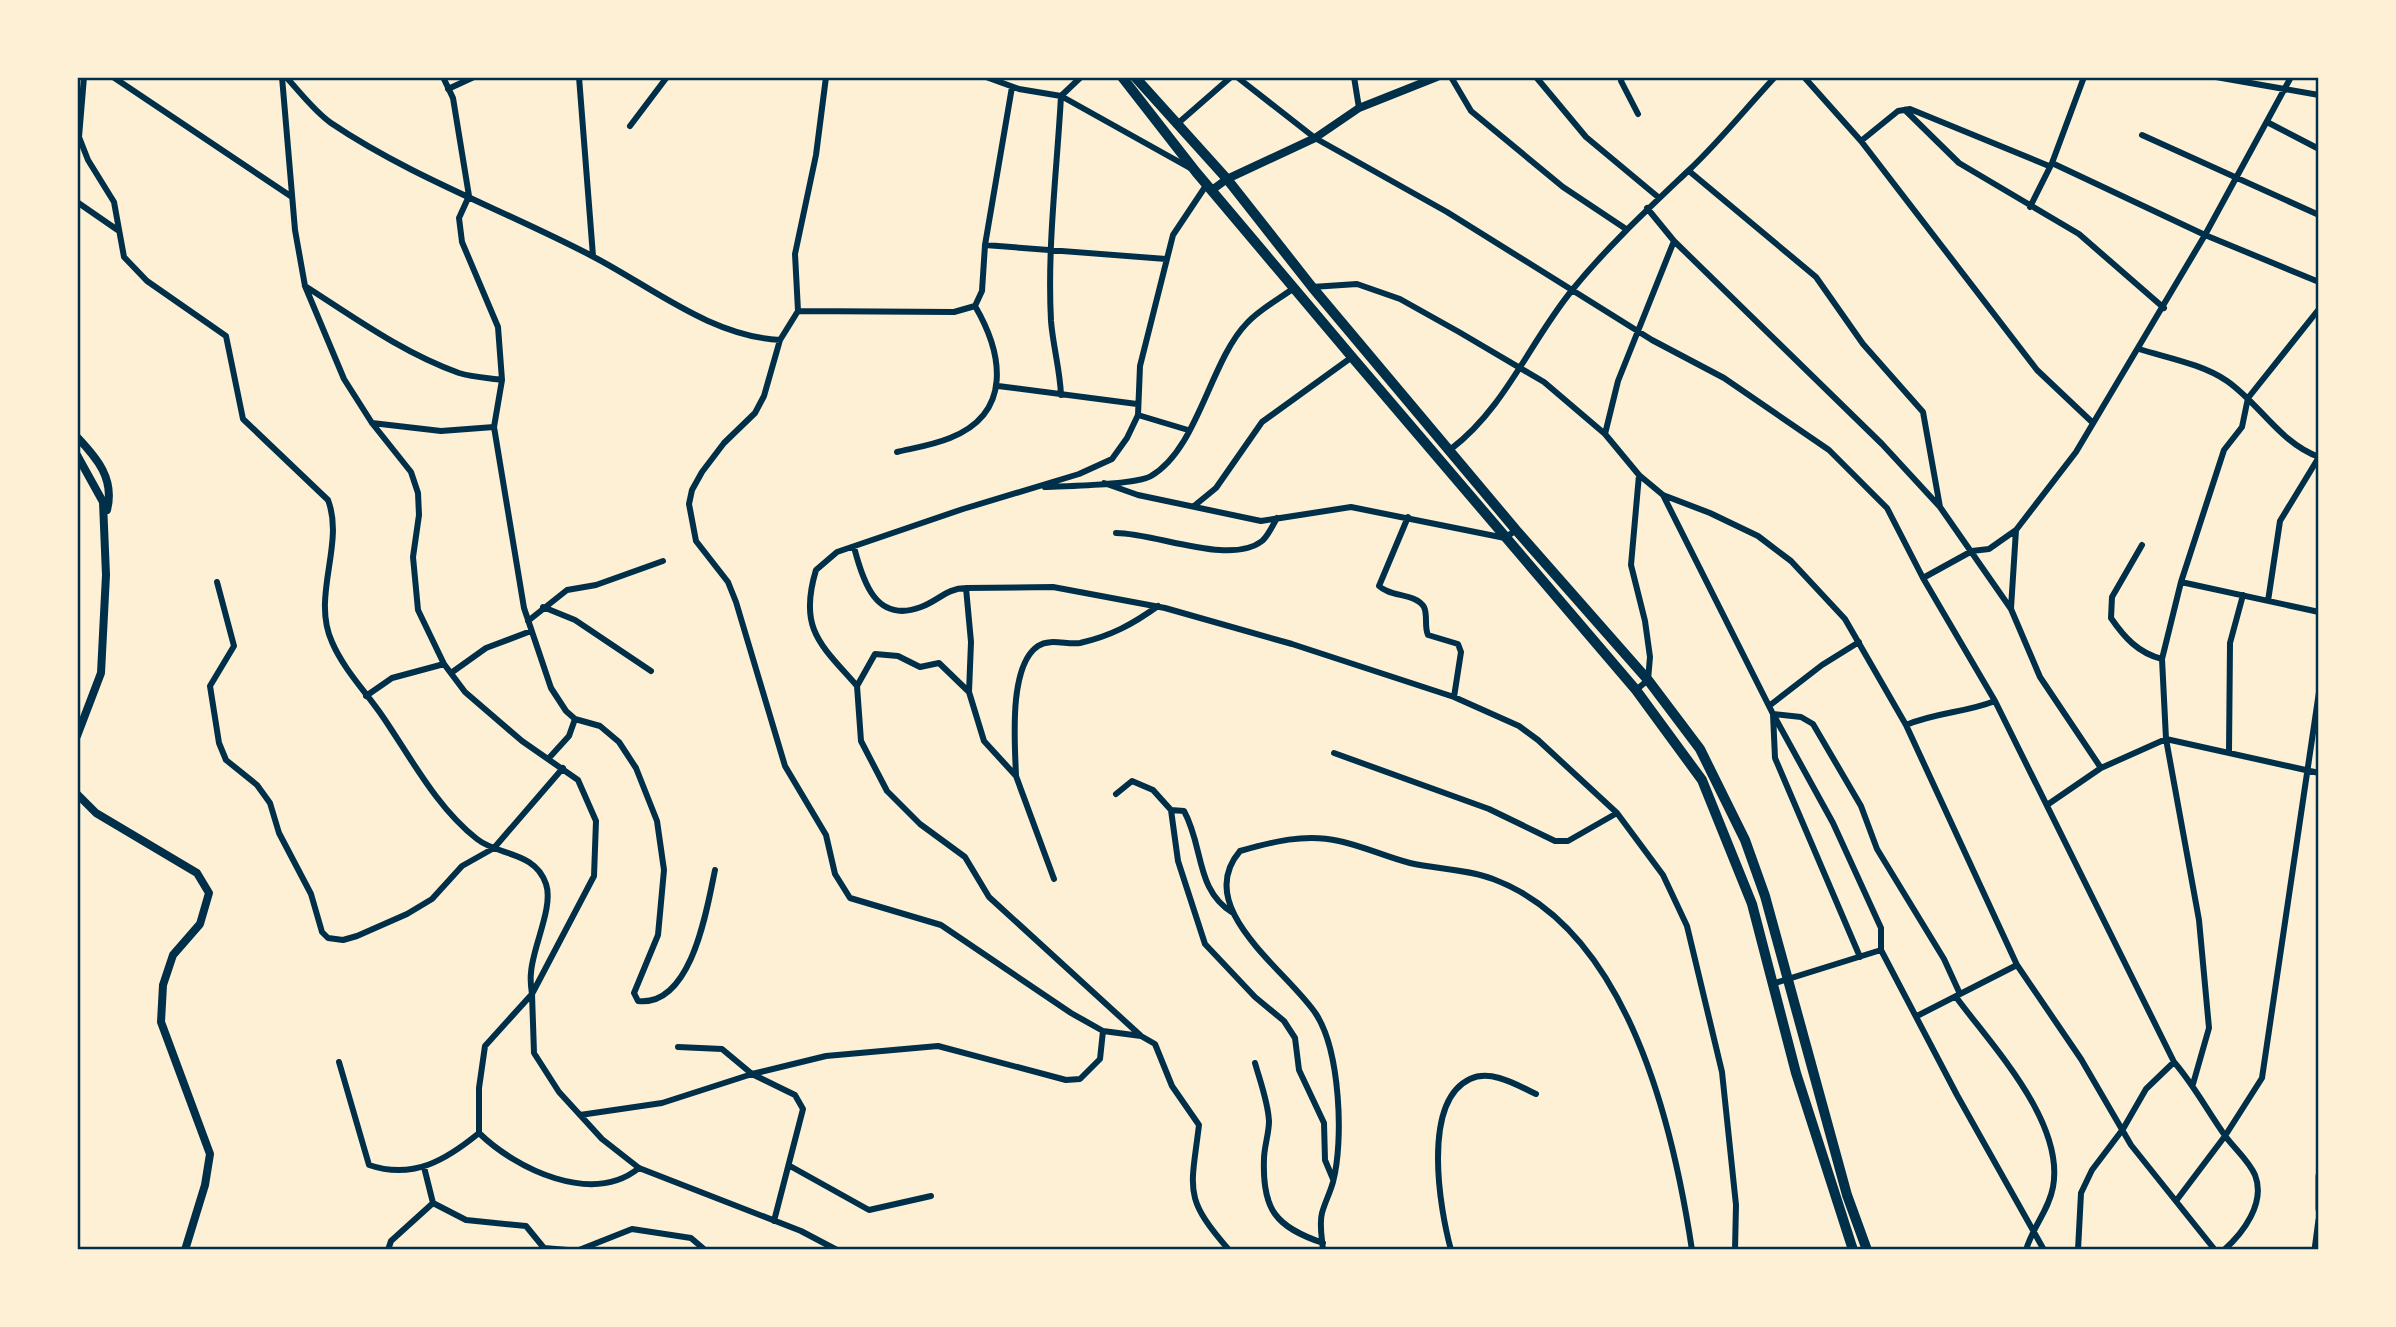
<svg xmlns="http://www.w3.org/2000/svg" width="2396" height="1327" font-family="'PT Serif',serif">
  <rect width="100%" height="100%" fill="#fdf0d5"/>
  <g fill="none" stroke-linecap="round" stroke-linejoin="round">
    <path stroke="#003049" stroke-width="6" d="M84 77 79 137 88 160 114 202 124 257 147 281 226 336 243 419 328 500C345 544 311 596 332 642 344 670 366 692 383 717 411 758 437 808 477 839 498 856 535 851 546 884 554 907 532 948 531 973 530 980 531 987 532 994L485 1046 479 1088V1133C516 1169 592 1206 639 1168
      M113 77 292 197
      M282 77 295 230 305 286 344 379 372 423 411 472 418 493 419 515 413 557 418 610 444 664 465 692 522 741 578 780 596 821 594 876 532 994 534 1053 559 1092 602 1139 639 1168 801 1231 837 1250
      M286 77C300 92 314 111 331 123 411 177 506 211 592 256 652 287 710 336 780 340
      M443 77 453 98 469 196 459 218 462 242 498 327 502 380 494 427 524 608 551 688 566 711 575 719 600 726 619 742 636 768 657 821 664 870 658 935 634 993 638 1001C692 1007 707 908 715 870
      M579 77 593 256
      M826 77 816 155 795 254 798 311 780 340 764 396 755 413 724 443 702 472 692 490 689 504 696 541 728 582 736 602 785 766 826 835 835 874 850 898 941 925 1071 1013 1103 1031 1141 1036 1155 1044 1172 1086 1199 1125C1191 1191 1183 1197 1229 1250
      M986 77 1019 89 1061 96 1190 168
      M1237 77 1315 138 1447 212 1652 340 1724 378 1829 450 1887 508 1923 578 1995 701 2174 1062C2194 1085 2208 1112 2226 1137 2235 1149 2249 1161 2255 1175 2266 1203 2243 1233 2224 1250
      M1354 77 1359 108
      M1451 77 1471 111 1563 187 1626 229
      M1536 77 1586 137 1658 197
      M1622 77 1621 81 1638 114
      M1804 77 1861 141 2037 370 2093 423
      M2216 77 2319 95
      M448 89 474 77
      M1905 110 1959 163 2079 234 2164 308
      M2267 122 2319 149
      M1176 125 1231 77
      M630 126 667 77
      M2142 135 2319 215
      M1861 141 1898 111 1910 109 2049 166
      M2052 163 2205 235 2319 282
      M1689 171 1816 277 1863 344 1923 412 1940 507 2011 609 2040 677 2101 768
      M77 202 119 231
      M2030 207 2052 163 2084 77
      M1647 208 1674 241 1882 444 1940 507
      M985 245 1166 259
      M305 286C355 318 403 353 459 373 472 377 488 378 502 380
      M1312 287 1357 284 1400 299 1459 332 1544 382 1605 434 1639 475 1663 495 1710 513 1758 536 1791 561 1845 619 1906 725 2017 965 2081 1059 2131 1145 2215 1250
      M798 311 954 312 975 306 982 291 985 245 1012 87
      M2139 349C2168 358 2202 364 2227 381 2260 404 2280 443 2319 457L2280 521 2268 601
      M998 386 1137 404
      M1061 395C1060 370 1053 346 1051 321 1047 247 1057 170 1061 96L1081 77
      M1138 415 1188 430
      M372 423 441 431 494 427
      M1605 434 1618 381 1674 241
      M1451 449C1506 407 1530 341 1573 289 1608 246 1648 209 1688 171 1719 142 1746 108 1775 77
      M897 452C914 448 933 445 950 438 1013 413 1003 354 975 306
      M1104 483 1138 495 1261 521 1351 507 1505 538 1516 530
      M1045 487C1066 486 1136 485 1151 476 1198 449 1210 361 1247 323 1260 309 1279 299 1294 288
      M1663 495 1773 714 1833 823 1881 928V950L1957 1095 2044 1250
      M1194 506 1216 488 1262 422 1352 357
      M1408 517 1379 586C1390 597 1416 593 1424 607 1428 616 1424 626 1428 635L1458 644 1461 652 1454 697
      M1116 533C1156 533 1230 566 1262 541 1268 536 1273 525 1277 518
      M2142 545 2112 597 2111 618C2124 637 2138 653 2162 659
      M854 547C863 582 876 624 921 607 938 601 947 588 966 588L1053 587 1165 608 1292 644 1454 697 1519 726 1538 740 1617 813 1663 875 1687 926 1722 1072 1736 1205 1735 1250
      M1923 578 1972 551 1989 549 2016 530 2076 452 2205 235 2291 77
      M217 582 234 646 210 686 219 743 226 760 257 785 270 803 279 833 311 894 322 932 328 938 343 940 357 936 407 914 432 899 462 866 494 848 563 768
      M2181 582 2319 612
      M966 588 971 642 969 692 984 741 1016 776 1054 879
      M543 607 575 620 651 671
      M2011 608 2016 530
      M528 621 567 590 596 585 663 561
      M451 673 486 648 531 631
      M857 686C821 645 798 629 816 570L837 552 963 509 1079 474 1112 459 1127 438 1138 415 1140 366 1173 235 1207 184
      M1636 690 1648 680 1650 657 1645 621 1631 565 1639 475
      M969 692 939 663 920 667 898 656 875 654 857 686 861 741 887 791 920 824 965 857 989 897 1140 1035
      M366 696 392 678 444 664
      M1769 706 1822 665 1859 642
      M1906 725C1937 712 1964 713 1995 701
      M2229 752 2230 643 2243 595
      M1334 753 1489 809 1555 841H1568L1617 813
      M549 758 569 736 575 719
      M1016 776C1015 745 1008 666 1038 646 1050 638 1067 645 1080 643 1111 636 1133 624 1158 606
      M1116 794 1132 781 1153 790 1171 810 1178 861 1205 944 1255 997 1284 1021 1295 1038 1299 1070 1324 1123 1325 1160 1333 1179
      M2047 805 2101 768 2166 739 2319 773
      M1171 810 1184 811C1204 847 1195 890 1233 913
      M1860 957 1775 758 1773 714 1801 717 1813 724 1861 806 1877 849 1944 959 1960 994
      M1772 984 1881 950
      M1956 997C1992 1046 2065 1122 2053 1187 2049 1210 2032 1228 2026 1250
      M1917 1016 2017 965
      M678 1047 722 1049 752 1074 795 1095 803 1109 774 1221
      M339 1062 369 1165C413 1180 446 1160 479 1133
      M1255 1063C1260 1081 1268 1102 1269 1121 1269 1134 1264 1147 1264 1159 1262 1210 1276 1227 1323 1243
      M2193 1084 2209 1028 2199 920 2166 739 2162 659 2181 582 2224 450 2242 427 2248 398 2319 309
      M580 1115 662 1103 752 1074 826 1056 938 1046 1066 1080 1080 1079 1100 1059 1103 1031
      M790 1166 869 1210 931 1196
      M2176 1201 2225 1136 2262 1078 2319 692
      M433 1203 466 1220 526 1226 544 1248 568 1250
      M388 1250 391 1241 433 1203 424 1167
      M579 1250 632 1229 691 1238 705 1250
      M1323 1250C1322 1238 1319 1224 1322 1213 1325 1202 1330 1193 1333 1182 1344 1140 1340 1051 1316 1014 1288 971 1191 908 1240 851 1272 842 1305 833 1339 841 1363 846 1386 857 1410 863 1436 869 1468 869 1493 879 1627 929 1673 1124 1692 1250
      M1451 1250C1440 1210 1421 1102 1470 1079 1491 1069 1517 1085 1536 1094
      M2078 1250 2081 1193 2092 1170 2123 1129 2146 1089 2174 1062"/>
    <path stroke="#003049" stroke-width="7" d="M2319 1176V1209
      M2315 1250 2319 1220"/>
    <path stroke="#003049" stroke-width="8" d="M1212 190 1227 179 1315 138 1359 108 1437 77
      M77 437C97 458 115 479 107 510
      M77 455 103 502 106 575 101 673 77 736
      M77 794 96 813 197 873 209 893 200 924 173 955 163 985 161 1022 210 1154 205 1185 185 1250"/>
    <path stroke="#003049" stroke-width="10" d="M1122 77 1196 172 1352 357 1636 690 1702 780 1752 904 1796 1073 1853 1250
      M1135 77 1227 179 1312 287 1516 530 1648 680 1700 749 1745 840 1765 896 1847 1195 1867 1250"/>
  </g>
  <rect width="2396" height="1327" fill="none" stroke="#fdf0d5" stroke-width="158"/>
  <rect x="79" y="79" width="2238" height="1169" fill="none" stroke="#003049" stroke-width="2.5"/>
</svg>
